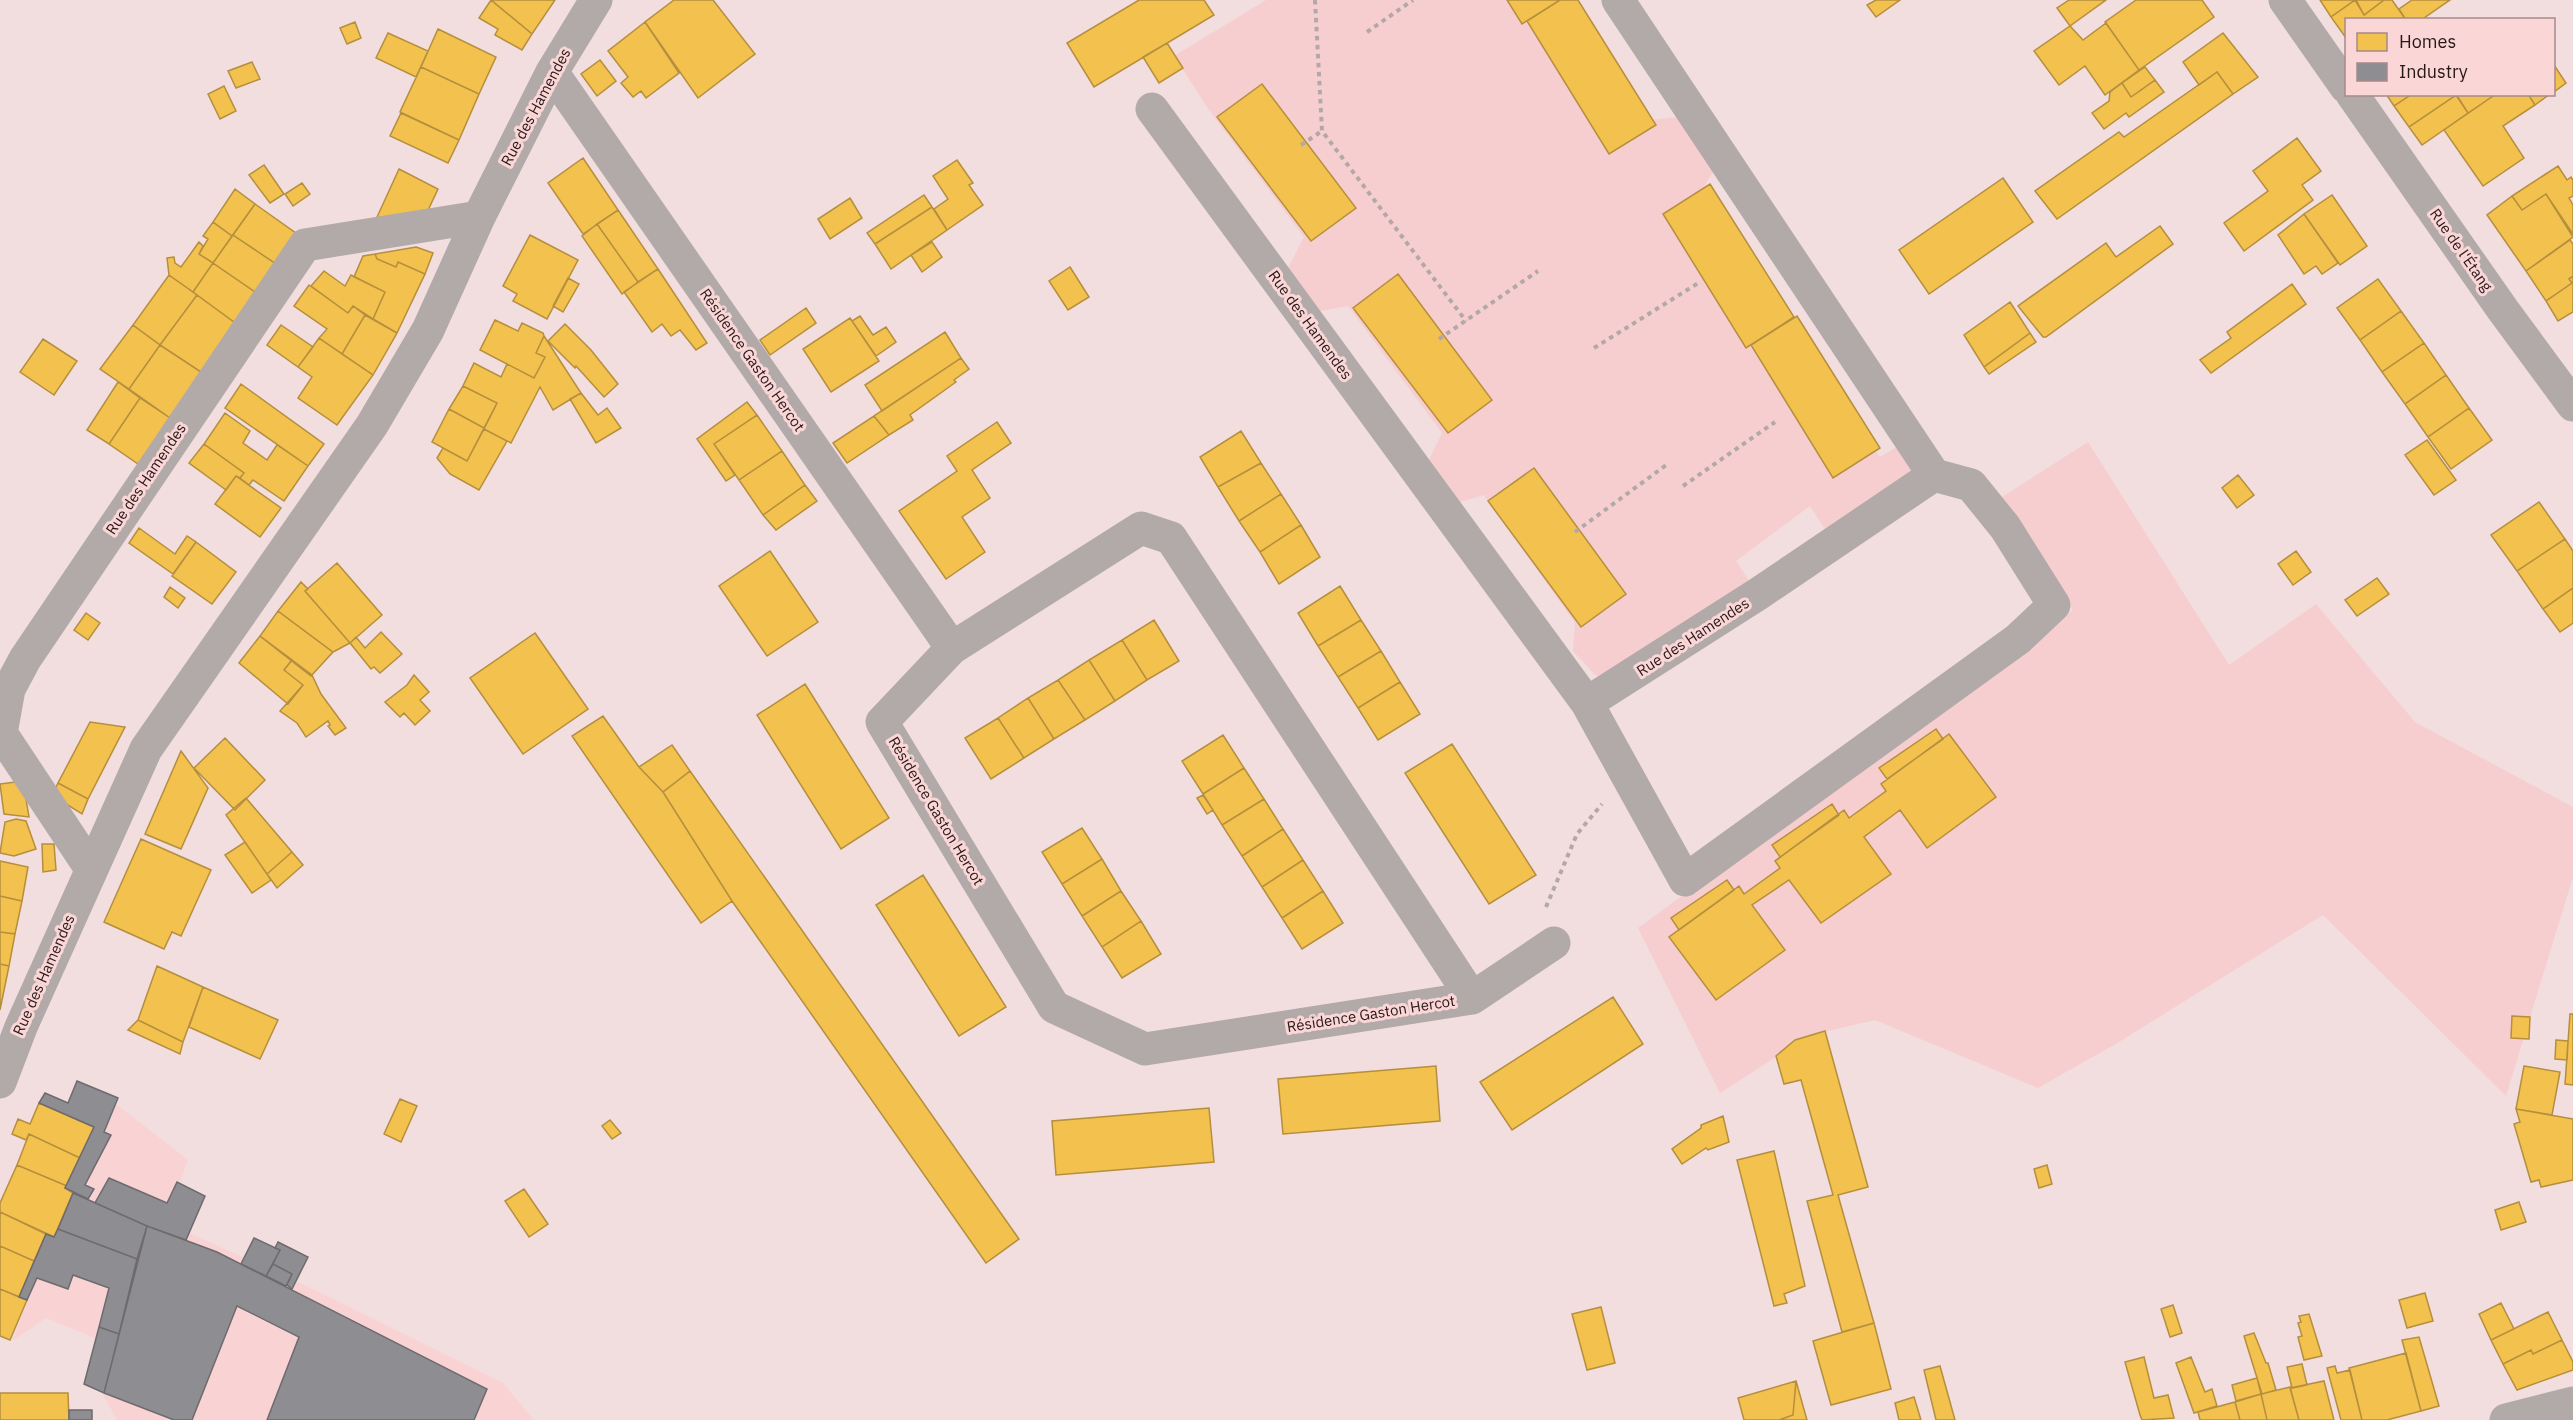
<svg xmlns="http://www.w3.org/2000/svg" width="2573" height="1420" font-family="'IBM Plex Sans',sans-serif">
  <rect width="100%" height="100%" fill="#f2dede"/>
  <path fill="#f9d3d4" d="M106 1096 188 1160 165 1222 307 1286 503 1383 534 1420H117L91 1373 95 1338 46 1318 12 1341Z"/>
  <path fill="#f7cecf" d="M1266 0H1572L1650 120 1695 115 1723 157 1704 186 1880 457 1910 439 1918 471 1828 534 1810 506 1736 561 1758 594 1607 678 1595 675 1573 651 1575 623 1484 495 1443 507 1421 476 1442 433 1348 306 1303 314 1280 283 1304 237 1209 110 1174 56Z
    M2088 442 2229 665 2316 604 2415 722 2573 807V877L2506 1096 2323 915 2119 1042 2038 1088 1875 1020 1794 1039 1776 1057 1720 1093 1638 928 2073 610 1999 499Z"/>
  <path fill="#f2c14e" stroke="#b58e3e" stroke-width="1.5" d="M491 0 532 34 522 50 495 35 498 29 479 18Z
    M491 0H555L532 34Z
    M674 0H713L755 54 698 98 645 22Z
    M1139 0H1204L1214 15 1094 87 1067 43Z
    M1507 0H1560L1522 24Z
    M1560 0H1578L1656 125 1609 154 1527 21Z
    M1876 0H1900L1876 17 1867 5Z
    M2069 0H2106L2070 26 2057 8Z
    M2136 0H2202L2214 17 2139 70 2105 22Z
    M2320 0H2355L2331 17Z
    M2355 0 2364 15 2384 0H2392L2406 20H2346V38L2331 17Z
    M2356 0H2384L2364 15Z
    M2412 0H2450L2421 20H2406L2399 9Z
    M355 22 361 38 347 44 340 28Z
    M645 22 679 73 646 98 641 91 633 97 621 83 628 77 608 51Z
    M2106 23 2139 70 2105 95 2085 66 2059 85 2034 51 2070 26 2083 40Z
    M438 29 496 57 479 94 421 67Z
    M388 33 428 51 416 77 376 58Z
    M2223 33 2258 77 2233 94 2217 72 2199 85 2183 62Z
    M1167 43 1183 68 1159 83 1143 57Z
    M600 60 616 81 597 96 581 74Z
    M252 62 260 79 236 88 228 71Z
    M2554 65 2566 83 2554 92Z
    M421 67 479 94 459 140 400 112Z
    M2145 67 2155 80 2131 97 2122 83Z
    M2217 72 2233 94 2057 219 2035 191 2119 132 2124 137Z
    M2155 80 2164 92 2129 117 2126 113 2104 129 2092 113 2109 101 2110 92 2122 83 2131 97Z
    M1262 84 1356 208 1311 241 1217 117Z
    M224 86 236 111 220 119 208 94Z
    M2386 94H2412L2394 106Z
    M2412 94H2456V95L2409 127 2394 106Z
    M2456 94H2496L2468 113Z
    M2496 94H2528L2535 105 2503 126 2524 158 2483 186 2444 130Z
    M2528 94H2550L2535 105Z
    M2456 95 2468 113 2422 145 2409 127Z
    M401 113 459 140 448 163 390 136Z
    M2297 138 2321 171 2302 185 2313 200 2244 251 2224 223 2268 191 2253 171Z
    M583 158 618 210 583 234 548 183Z
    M957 160 973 183 969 185 983 205 947 230 934 209 948 199 933 176Z
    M264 165 284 194 270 203 249 175Z
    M2558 166 2567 180 2571 177 2573 180V196L2569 198 2573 205V234L2546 194 2522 210 2512 196Z
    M399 169 438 189 422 223 372 228Z
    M2003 178 2033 222 1929 294 1899 250Z
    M302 183 310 194 293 206 285 194Z
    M1710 184 1794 317 1746 348 1663 214Z
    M235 189 255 204 232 236 213 222Z
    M2546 194 2573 237 2526 271 2487 215 2512 196 2522 210Z
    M924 195 932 207 875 244 867 233Z
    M2332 195 2367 246 2340 265 2304 214Z
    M850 198 862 218 830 239 818 219Z
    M255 204 300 236 279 266 233 235Z
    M932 207 947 230 891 269 875 244Z
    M618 210 658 269 638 282 597 224Z
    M2304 214 2338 263 2322 274 2316 266 2304 274 2278 235Z
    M213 222 232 236 213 263 199 254 208 239 203 236Z
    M597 224 638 282 622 294 582 236Z
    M2160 226 2173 244 2046 337H2043L2018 306 2106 243 2116 257Z
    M233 235 279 266 258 294 213 263Z
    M530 235 578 260 547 319 513 301 517 294 503 286Z
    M2570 240 2573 244V276L2569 279 2572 283 2546 301 2526 271Z
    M199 242 203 246 199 254 213 263 193 292 169 275 167 258 174 257 175 263 181 267Z
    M932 242 942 257 922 272 911 255Z
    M416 247 433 253 425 274 398 262 396 267 377 259 375 254Z
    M375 254 377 259 396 267 398 262 425 274 397 333 373 319 385 292 354 277 363 256Z
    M213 263 258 294 238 325 193 292Z
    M1070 267 1089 297 1068 310 1049 281Z
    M658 269 707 343 696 350 680 330 671 336 662 324 652 332 624 292Z
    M324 271 345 286 351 275 385 292 373 319 353 306 348 313 311 286Z
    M1398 274 1492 400 1448 433 1353 308Z
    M169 275 197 295 160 345 133 325Z
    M2573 276V312L2558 321 2546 301 2572 283 2569 279Z
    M568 278 579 284 563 312 553 306Z
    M2378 279 2401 311 2360 340 2337 308Z
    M2292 284 2306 304 2211 373 2200 360 2231 338 2227 332Z
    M309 285 348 313 353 306 365 315 342 354 319 338 327 329 294 306Z
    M197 295 238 325 204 374 160 345Z
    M2010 302 2030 333 1984 367 1964 335Z
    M806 308 816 323 770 355 760 340Z
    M2401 311 2424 343 2382 372 2360 340Z
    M365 315 397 333 373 375 342 354Z
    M860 316 873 335 886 327 896 342 876 356 852 321Z
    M1797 316 1880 448 1833 478 1751 345Z
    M850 318 879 361 831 392 803 349Z
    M495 320 518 331 522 323 543 333 544 336 536 353 545 357 534 378 480 350Z
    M565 324 591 350 618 384 604 397 576 366 575 368 548 341Z
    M133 325 160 345 129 389 100 369Z
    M281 325 313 347 298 367 267 345Z
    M945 332 961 358 882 411 865 385Z
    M2030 333 2036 342 1989 374 1984 367Z
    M544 336 581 393 553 410 540 387 511 443 484 429 497 403 463 386 474 363 501 377 507 364 534 378 545 357 536 353Z
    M319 338 373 375 337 425 298 398 312 377 298 367Z
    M43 339 77 361 54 395 20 372Z
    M2424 343 2446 375 2405 404 2382 372Z
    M160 345 204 374 173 420 129 389Z
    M961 358 969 369 954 380 956 382 910 415 913 420 889 435 874 416Z
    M2446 375 2469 408 2428 437 2405 404Z
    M118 382 140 398 109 444 87 430Z
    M241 384 324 444 308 466 225 408Z
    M463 386 497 403 484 428 449 409Z
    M581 393 598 415 607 408 621 428 596 443 570 399Z
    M140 398 173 420 141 466 109 444Z
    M747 402 757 415 714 444 735 475 726 481 697 439Z
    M2469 408 2492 440 2451 469 2428 437Z
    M449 409 484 428 467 461 432 442Z
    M225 413 250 431 243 443 267 460 277 445 308 466 284 501 253 480 249 485 240 478 244 473 204 444Z
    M757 415 782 451 739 480 714 444Z
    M874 416 889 435 847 463 833 443Z
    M997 422 1011 443 972 470 990 498 962 517 985 552 946 579 899 511 957 471 947 456Z
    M484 429 507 441 479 490 450 474 437 458 443 448 467 461Z
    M1241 431 1261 463 1218 487 1200 457Z
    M2427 440 2456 480 2434 495 2405 455Z
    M204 444 244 473 240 478 236 476 226 490 189 463Z
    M782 451 805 485 763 515 739 480Z
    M1261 463 1281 494 1239 521 1218 487Z
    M1534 468 1626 594 1581 627 1488 501Z
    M2238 475 2254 495 2237 508 2222 488Z
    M236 476 281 508 260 537 215 504Z
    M805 485 817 501 776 530 763 515Z
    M1281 494 1301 525 1260 552 1239 521Z
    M2539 502 2565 539 2517 571 2491 535Z
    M1301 525 1320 557 1279 584 1260 552Z
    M139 528 175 554 187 536 196 542 173 574 129 543Z
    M2565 539 2573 551V588L2543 609 2517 571Z
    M196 542 236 572 212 604 172 576Z
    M770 551 818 622 767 656 719 586Z
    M2296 551 2311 572 2293 585 2278 564Z
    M337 563 382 615 350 643 305 591Z
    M2377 578 2389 594 2357 616 2345 600Z
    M301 582 308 589 305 591 350 643 333 652 278 611Z
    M1340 586 1361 620 1318 646 1298 613Z
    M170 587 185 598 178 608 164 597Z
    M2573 588V623L2560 632 2543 609Z
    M278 611 333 652 311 676 260 636Z
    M86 613 100 623 88 640 74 630Z
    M1154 620 1179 661 1147 680 1122 640Z
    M1361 620 1381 651 1338 677 1318 646Z
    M381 632 402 654 380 673 374 667 371 669 350 643 356 637 365 648Z
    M535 633 588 709 523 754 470 678Z
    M260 636 292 660 284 670 303 685 288 704 239 663Z
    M1122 640 1147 680 1115 701 1089 660Z
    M1381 651 1400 682 1358 708 1338 677Z
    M292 660 312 675 321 694 346 728 335 735 328 726 330 725 328 721 306 737 297 723 280 711 303 685 284 670Z
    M1089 660 1115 701 1085 720 1058 680Z
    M414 675 429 692 420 700 430 711 415 725 404 713 400 717 385 702 407 685Z
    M1058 680 1085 720 1054 739 1028 698Z
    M1400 682 1420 714 1378 740 1358 708Z
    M805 684 889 818 841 849 757 715Z
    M1028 698 1054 739 1024 758 998 718Z
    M603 716 639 767 663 792 732 901 701 923 572 736Z
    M998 718 1024 758 991 779 965 738Z
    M90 722 125 727 88 799 58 783Z
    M1936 729 1943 739 1887 779 1879 768Z
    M1949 734 1996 797 1927 848 1900 810 1864 837 1891 874 1821 923 1789 880 1752 905 1785 950 1716 1000 1669 937 1739 886 1744 894 1780 868 1775 861 1844 810 1849 818 1886 791 1881 784Z
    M1223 735 1244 768 1203 794 1182 761Z
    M225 738 265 780 235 810 194 768Z
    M1452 744 1536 875 1489 904 1405 773Z
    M672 745 690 771 663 792 639 767Z
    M181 751 208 788 181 849 145 834Z
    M1244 768 1264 799 1222 825 1203 794Z
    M690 771 1019 1239 986 1263 732 901 663 792Z
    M23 781 29 817 4 814 0 784Z
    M58 783 88 799 82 814 66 804 55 789Z
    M1203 795 1213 810 1207 814 1197 798Z
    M246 798 292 852 267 874 226 815Z
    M1264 799 1283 829 1242 856 1222 825Z
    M1832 804 1839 815 1780 857 1772 845Z
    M16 819 26 821 36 849 14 856 0 853 5 822Z
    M1082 828 1102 859 1062 884 1042 852Z
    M1283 829 1303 860 1262 887 1242 856Z
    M141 839 211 870 181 936 172 932 164 949 104 922Z
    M245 842 271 880 252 893 225 855Z
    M42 844H54L56 870 43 872Z
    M292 852 303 865 277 888 267 874Z
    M1102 859 1121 891 1082 916 1062 884Z
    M1303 860 1323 891 1282 918 1262 887Z
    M0 861 28 867 22 901 0 896Z
    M923 875 1006 1007 959 1036 876 905Z
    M1727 880 1734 890 1679 930 1671 918Z
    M1121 891 1141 921 1102 947 1082 916Z
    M1323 891 1343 923 1302 949 1282 918Z
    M0 896 22 901 15 934 0 932Z
    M1141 921 1161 954 1122 978 1102 947Z
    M0 932 15 934 9 966 0 964Z
    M0 964 9 966 0 1010Z
    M157 966 203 987 183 1042 138 1020Z
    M203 987 278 1020 260 1059 189 1027Z
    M1613 997 1643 1044 1512 1130 1480 1082Z
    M2570 1014H2573V1085L2565 1084Z
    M2512 1016 2530 1017 2529 1039 2511 1038Z
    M138 1020 183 1042 180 1054 128 1030Z
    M1825 1031 1868 1187 1838 1195 1874 1323 1842 1332 1807 1201 1833 1195 1801 1080 1784 1084 1776 1056 1795 1040Z
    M2556 1040 2568 1041 2567 1060 2555 1059Z
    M1436 1066 1440 1121 1283 1134 1278 1079Z
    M2524 1066 2560 1072 2552 1115 2516 1109Z
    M400 1099 417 1106 401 1142 384 1134Z
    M39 1103 94 1127 80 1158 29 1134 26 1140 12 1134 18 1119 30 1124Z
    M1209 1108 1214 1162 1056 1175 1052 1121Z
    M2516 1109 2573 1119V1180L2541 1187 2539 1180 2531 1182 2514 1124 2520 1122Z
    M1723 1116 1729 1142 1708 1150 1706 1148 1682 1164 1672 1149 1701 1128V1125Z
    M610 1120 621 1133 612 1139 602 1126Z
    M29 1134 80 1158 67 1186 17 1165Z
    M1774 1151 1805 1286 1784 1294 1787 1303 1774 1306 1737 1160Z
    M17 1165 67 1186 65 1188 73 1193 54 1237 0 1212V1203Z
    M2047 1165 2052 1184 2039 1188 2034 1169Z
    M524 1189 548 1224 529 1237 505 1201Z
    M2519 1202 2526 1222 2501 1230 2495 1210Z
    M0 1212 46 1234 34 1261 0 1246Z
    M0 1246 34 1261 19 1297 0 1289Z
    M0 1289 27 1300 10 1340 0 1336Z
    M2425 1293 2433 1321 2407 1328 2399 1300Z
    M2501 1303 2514 1329 2491 1340 2479 1314Z
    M2173 1305 2182 1333 2170 1337 2161 1309Z
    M1601 1307 1615 1363 1587 1370 1572 1314Z
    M2548 1312 2562 1340 2533 1354 2531 1350 2503 1364 2491 1340Z
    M2309 1314 2322 1356 2304 1360 2298 1337 2302 1336 2298 1323 2301 1322 2299 1316Z
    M1874 1323 1891 1389 1831 1405 1813 1341Z
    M2254 1333 2266 1363H2268L2276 1390 2262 1394 2244 1336Z
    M2419 1337 2439 1406 2421 1411 2402 1340Z
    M2562 1340 2573 1362V1370L2517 1390 2503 1364 2531 1350 2533 1354Z
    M2406 1353 2421 1411 2387 1420H2362L2349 1368Z
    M2144 1357 2154 1398 2168 1395 2174 1418 2142 1420 2140 1415 2125 1362Z
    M2191 1357 2205 1392 2212 1389 2217 1406 2194 1413 2176 1363Z
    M2302 1364 2307 1385 2292 1388 2287 1367Z
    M1940 1366 1955 1420H1936L1924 1370Z
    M2335 1366 2337 1373 2350 1370 2362 1420H2341L2327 1368Z
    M2257 1378 2261 1394 2236 1401 2232 1385Z
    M1796 1381 1793 1415 1779 1420H1744L1738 1398Z
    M1796 1381 1807 1420H1779L1793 1415Z
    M2324 1381 2334 1420H2299L2290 1388Z
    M2290 1387 2299 1420H2267L2261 1394Z
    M0 1393H68L69 1420H0Z
    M2261 1394 2267 1420H2240L2235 1402Z
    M1914 1397 1921 1420H1899L1895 1403Z
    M2235 1402 2240 1420H2200L2198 1412Z"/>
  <path fill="#8d8d92" stroke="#6e6a6d" stroke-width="1.5" d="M77 1081 118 1098 104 1132 111 1135 85 1185 94 1189 88 1199 65 1188 94 1127 39 1103 45 1093 68 1103Z
    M109 1178 167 1203 177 1182 205 1196 186 1240 147 1226 95 1203Z
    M73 1193 147 1226 137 1259 58 1229Z
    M147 1226 217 1252 487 1389 474 1420H267L299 1337 237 1306 192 1420H174L104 1393Z
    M58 1229 137 1259 119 1334 99 1327 109 1288 73 1275 68 1289 37 1278 27 1300 19 1297 46 1234 54 1237Z
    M254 1238 280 1250 266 1276 241 1264Z
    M278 1242 308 1257 292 1289 287 1285 292 1274 273 1264 280 1250 275 1248Z
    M273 1264 292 1274 286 1286 266 1276Z
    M99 1327 119 1334 104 1393 84 1384Z
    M69 1410H92V1420H69Z"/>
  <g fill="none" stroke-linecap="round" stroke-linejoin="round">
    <path stroke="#b3a8a8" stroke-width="4" stroke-dasharray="4.5 4.5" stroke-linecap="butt" d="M1315 0 1322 131 1466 321
      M1367 32 1413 0
      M1301 145 1322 131
      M1439 339 1538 271
      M1594 348 1700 282
      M1683 486 1775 422
      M1575 532 1669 463
      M1546 907 1577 834 1602 804"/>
    <path stroke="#b2a9a9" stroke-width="33" d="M2285 0 2346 87
      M552 72 952 648
      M2352 94 2503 310 2573 405
      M1152 109 1587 703 1685 880 2018 639 2054 605 2005 527 1971 485 1934 475
      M1141 528 1171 538 1472 998 1145 1049 1054 1007 882 722 952 648Z
      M1587 703 1758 594 1934 475 1618 0
      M91 869 1 733 9 689 25 659 305 245 479 217
      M1472 998 1554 943
      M0 1082 21 1027 146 749 372 425 428 330 479 217 552 72 596 0
      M2506 1420 2573 1403"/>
  </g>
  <g text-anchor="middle" stroke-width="6" stroke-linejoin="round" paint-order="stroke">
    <g font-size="15" fill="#271818" stroke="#fad6d6">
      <text transform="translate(536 107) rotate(-62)" y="5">Rue des Hamendes</text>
      <text transform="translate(2461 250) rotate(55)" y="5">Rue de l'Étang</text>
      <text transform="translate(1310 325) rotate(54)" y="5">Rue des Hamendes</text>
      <text transform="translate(752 360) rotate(55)" y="5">Résidence Gaston Hercot</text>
      <text transform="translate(146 479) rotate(-56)" y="5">Rue des Hamendes</text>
      <text transform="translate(1693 637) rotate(-33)" y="5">Rue des Hamendes</text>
      <text transform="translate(936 811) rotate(59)" y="5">Résidence Gaston Hercot</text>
      <text transform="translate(44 975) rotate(-66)" y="5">Rue des Hamendes</text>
      <text transform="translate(1371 1014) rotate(-9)" y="5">Résidence Gaston Hercot</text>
    </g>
  </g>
  <rect x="2345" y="18" width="210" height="78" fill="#fad6d6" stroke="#a68a8a" stroke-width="1.5"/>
  <rect x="2357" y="33" width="30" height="18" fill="#f2c14e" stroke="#a68a8a" stroke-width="1.5"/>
  <text x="2399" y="48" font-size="18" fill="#271818">Homes</text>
  <rect x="2357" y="63" width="30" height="18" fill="#8d8d92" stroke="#a68a8a" stroke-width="1.5"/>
  <text x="2399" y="78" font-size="18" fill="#271818">Industry</text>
</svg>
